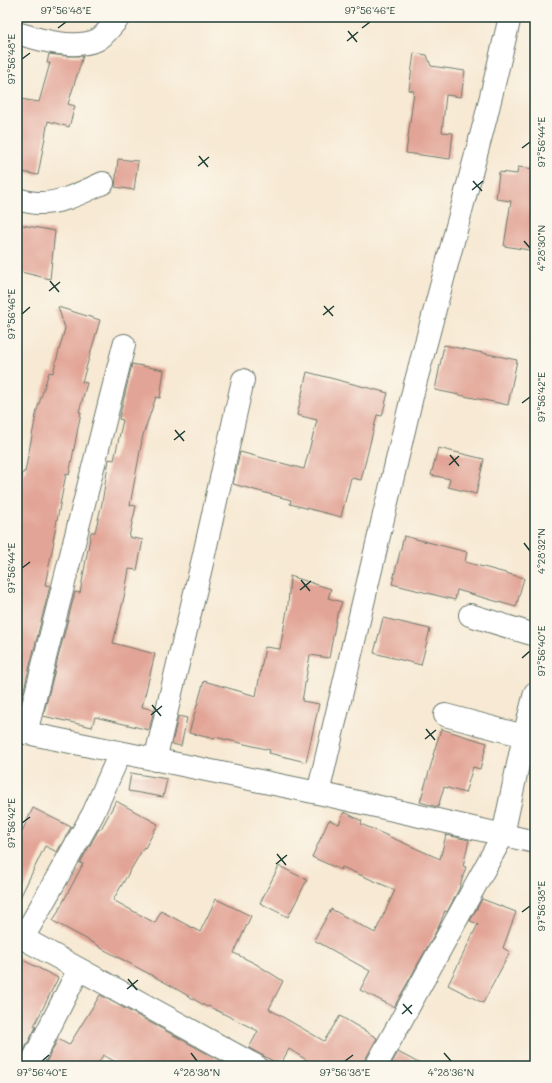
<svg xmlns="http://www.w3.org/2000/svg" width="552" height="1083" font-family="Mali,sans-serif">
  <rect width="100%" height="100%" fill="#fbf7ec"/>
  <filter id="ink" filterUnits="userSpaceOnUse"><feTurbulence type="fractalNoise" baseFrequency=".025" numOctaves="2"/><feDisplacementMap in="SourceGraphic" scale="8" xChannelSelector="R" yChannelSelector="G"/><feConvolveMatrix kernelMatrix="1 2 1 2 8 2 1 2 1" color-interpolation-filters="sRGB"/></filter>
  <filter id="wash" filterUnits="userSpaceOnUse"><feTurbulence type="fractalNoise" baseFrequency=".012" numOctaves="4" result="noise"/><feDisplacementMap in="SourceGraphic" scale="16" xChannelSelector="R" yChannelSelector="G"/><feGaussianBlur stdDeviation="0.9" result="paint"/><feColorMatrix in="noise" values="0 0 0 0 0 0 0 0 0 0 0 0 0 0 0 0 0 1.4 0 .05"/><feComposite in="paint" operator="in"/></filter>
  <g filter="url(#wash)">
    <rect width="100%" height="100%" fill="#f7e9d3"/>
    <g id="blocks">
      <path fill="#e2a496" d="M414 53 427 55 431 66 465 71 461 97 446 95 442 132 453 133 450 159 406 153 414 91 409 90Z
        M49 54 66 56H83L68 104 75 106 69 127 48 121 38 175 17 171V114L20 99 39 102 50 63H47Z
        M118 159 138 161 134 190 115 187Z
        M518 167 535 169V251L504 246 511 201 496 199 499 172 517 174Z
        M17 224 55 231 50 279 17 271Z
        M58 307 100 320 82 382 87 383 79 412H81L69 475 66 474 53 541H54L45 585 50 586 19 709H17V505L23 472H25L37 410 49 372 53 373 65 328Z
        M444 345 517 360 508 405 435 390Z
        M132 364 164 370 160 398 156 397 143 435 130 505 136 506 129 537 143 540 137 570 129 569 125 593 113 643 155 654 142 707 154 710 149 730 95 717 92 727 43 716 75 592 80 593 91 532H95L102 503 109 459 114 460 123 420 119 419Z
        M307 372 388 393 382 416 377 415 361 480 351 478 341 517 290 504 291 500 233 484 240 452 304 469 317 420 297 415Z
        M438 448 484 459 476 494 448 487 450 479 431 475Z
        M404 536 467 552 465 562 524 578 516 607 457 590 455 600 392 584Z
        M290 576 331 589 328 598 342 602 337 615 329 658 310 655 302 701 319 704 306 762 269 753 270 750 215 737V739L189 733 204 681 256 696 265 647 280 649 288 605Z
        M383 618 430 629 421 665 374 653Z
        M178 716 187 718 181 746 172 744Z
        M441 729 487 743 480 769 473 767 465 793 444 787 438 807 420 802 434 755H433Z
        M131 773 167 779 163 797 128 791Z
        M116 801 158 824 145 848 144 847 113 900 155 923 161 911 200 932 216 899 251 916 234 953 256 964 283 981 269 1009 324 1041 340 1016 377 1038 365 1060 364 1066H316L289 1049 280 1065 249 1048 258 1031 208 1006 207 1007 168 984 99 947V946L53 921 83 864 80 863 99 829H101Z
        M33 808 71 827 57 852 45 846 17 904V842Z
        M344 812 362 821 361 824 440 859 446 835 469 840 463 866 466 867 459 889 447 912 445 911 439 926 394 1007 360 990 370 971 314 940 331 909 375 933 395 890 342 867 341 870 312 857 329 820 339 824Z
        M279 866 307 880 288 917 260 903Z
        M482 899 516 912 503 948 510 952 483 1003 448 985 478 924 470 921Z
        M17 957 58 978 34 1026 36 1027 19 1060 18 1066Z
        M100 995 230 1066H123L103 1055 97 1066H44L58 1039 69 1045Z
        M398 1052 424 1066H390Z"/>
    </g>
  </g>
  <g filter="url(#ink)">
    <use href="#blocks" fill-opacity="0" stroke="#6b796c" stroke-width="1"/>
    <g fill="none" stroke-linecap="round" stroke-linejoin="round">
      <g stroke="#6b796c" stroke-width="24">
        <path id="minor" d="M17 33C40 40 74 50 97 40 105 36 111 26 117 20L118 17
          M17 199C24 201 31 203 38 203 61 204 83 192 103 183
          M470 615 535 635
          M445 715 524 736
          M17 731 318 793 535 842
          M26 733 124 345
          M155 760 203 559 243 380
          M318 793 414 388 486 117 510 17
          M17 935 256 1066
          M23 938 93 814 120 753
          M30 1066 79 969
          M376 1066 503 835 524 736 535 693"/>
      </g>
      <use href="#minor" stroke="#fff" stroke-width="22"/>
    </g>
  </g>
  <path fill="none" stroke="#1f3d34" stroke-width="1.5" d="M58 28 66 22M362 28 370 22M348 31 357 42M347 41 358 32M22 59 30 53M522 148 530 142M199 156 208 167M198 166 209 157M473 181 482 191M472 190 483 181M524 241 530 248M50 281 59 292M49 291 60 282M324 306 333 316M22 314 30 307M323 315 334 306M522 403 530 397M175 430 184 441M174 440 185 431M450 455 459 466M449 465 459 456M524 543 530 551M22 568 30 562M301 580 310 591M300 590 311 581M522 658 530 651M152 705 161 716M151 715 162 706M426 729 435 740M425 739 436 730M22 823 30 817M277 854 286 865M276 864 287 855M522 912 530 906M128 979 137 990M127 989 138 980M403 1004 412 1014M402 1014 412 1005M191 1053 197 1061M444 1053 451 1061M42 1061 49 1055M345 1061 353 1055"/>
  <rect width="552" height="1083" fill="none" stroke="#fbf7ec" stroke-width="44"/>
  <rect x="22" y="22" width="508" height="1039" fill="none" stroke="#1f3d34" stroke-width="1.5"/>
  <g font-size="10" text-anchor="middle" fill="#1f3d34">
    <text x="66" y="14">97°56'48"E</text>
    <text x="370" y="14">97°56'46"E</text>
    <text transform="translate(11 59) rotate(-90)" y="4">97°56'48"E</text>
    <text transform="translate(541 142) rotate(-90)" y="4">97°56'44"E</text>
    <text transform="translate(541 248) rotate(-90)" y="4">4°28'30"N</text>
    <text transform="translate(11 314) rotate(-90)" y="4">97°56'46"E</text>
    <text transform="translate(541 397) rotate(-90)" y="4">97°56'42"E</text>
    <text transform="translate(541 551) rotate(-90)" y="4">4°28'32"N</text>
    <text transform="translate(11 568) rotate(-90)" y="4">97°56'44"E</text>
    <text transform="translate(541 651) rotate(-90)" y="4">97°56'40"E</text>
    <text transform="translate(11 823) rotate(-90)" y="4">97°56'42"E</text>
    <text transform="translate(541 906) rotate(-90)" y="4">97°56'38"E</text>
    <text x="42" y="1076">97°56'40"E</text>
    <text x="197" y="1076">4°28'38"N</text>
    <text x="345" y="1076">97°56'38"E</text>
    <text x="451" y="1076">4°28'36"N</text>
  </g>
</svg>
